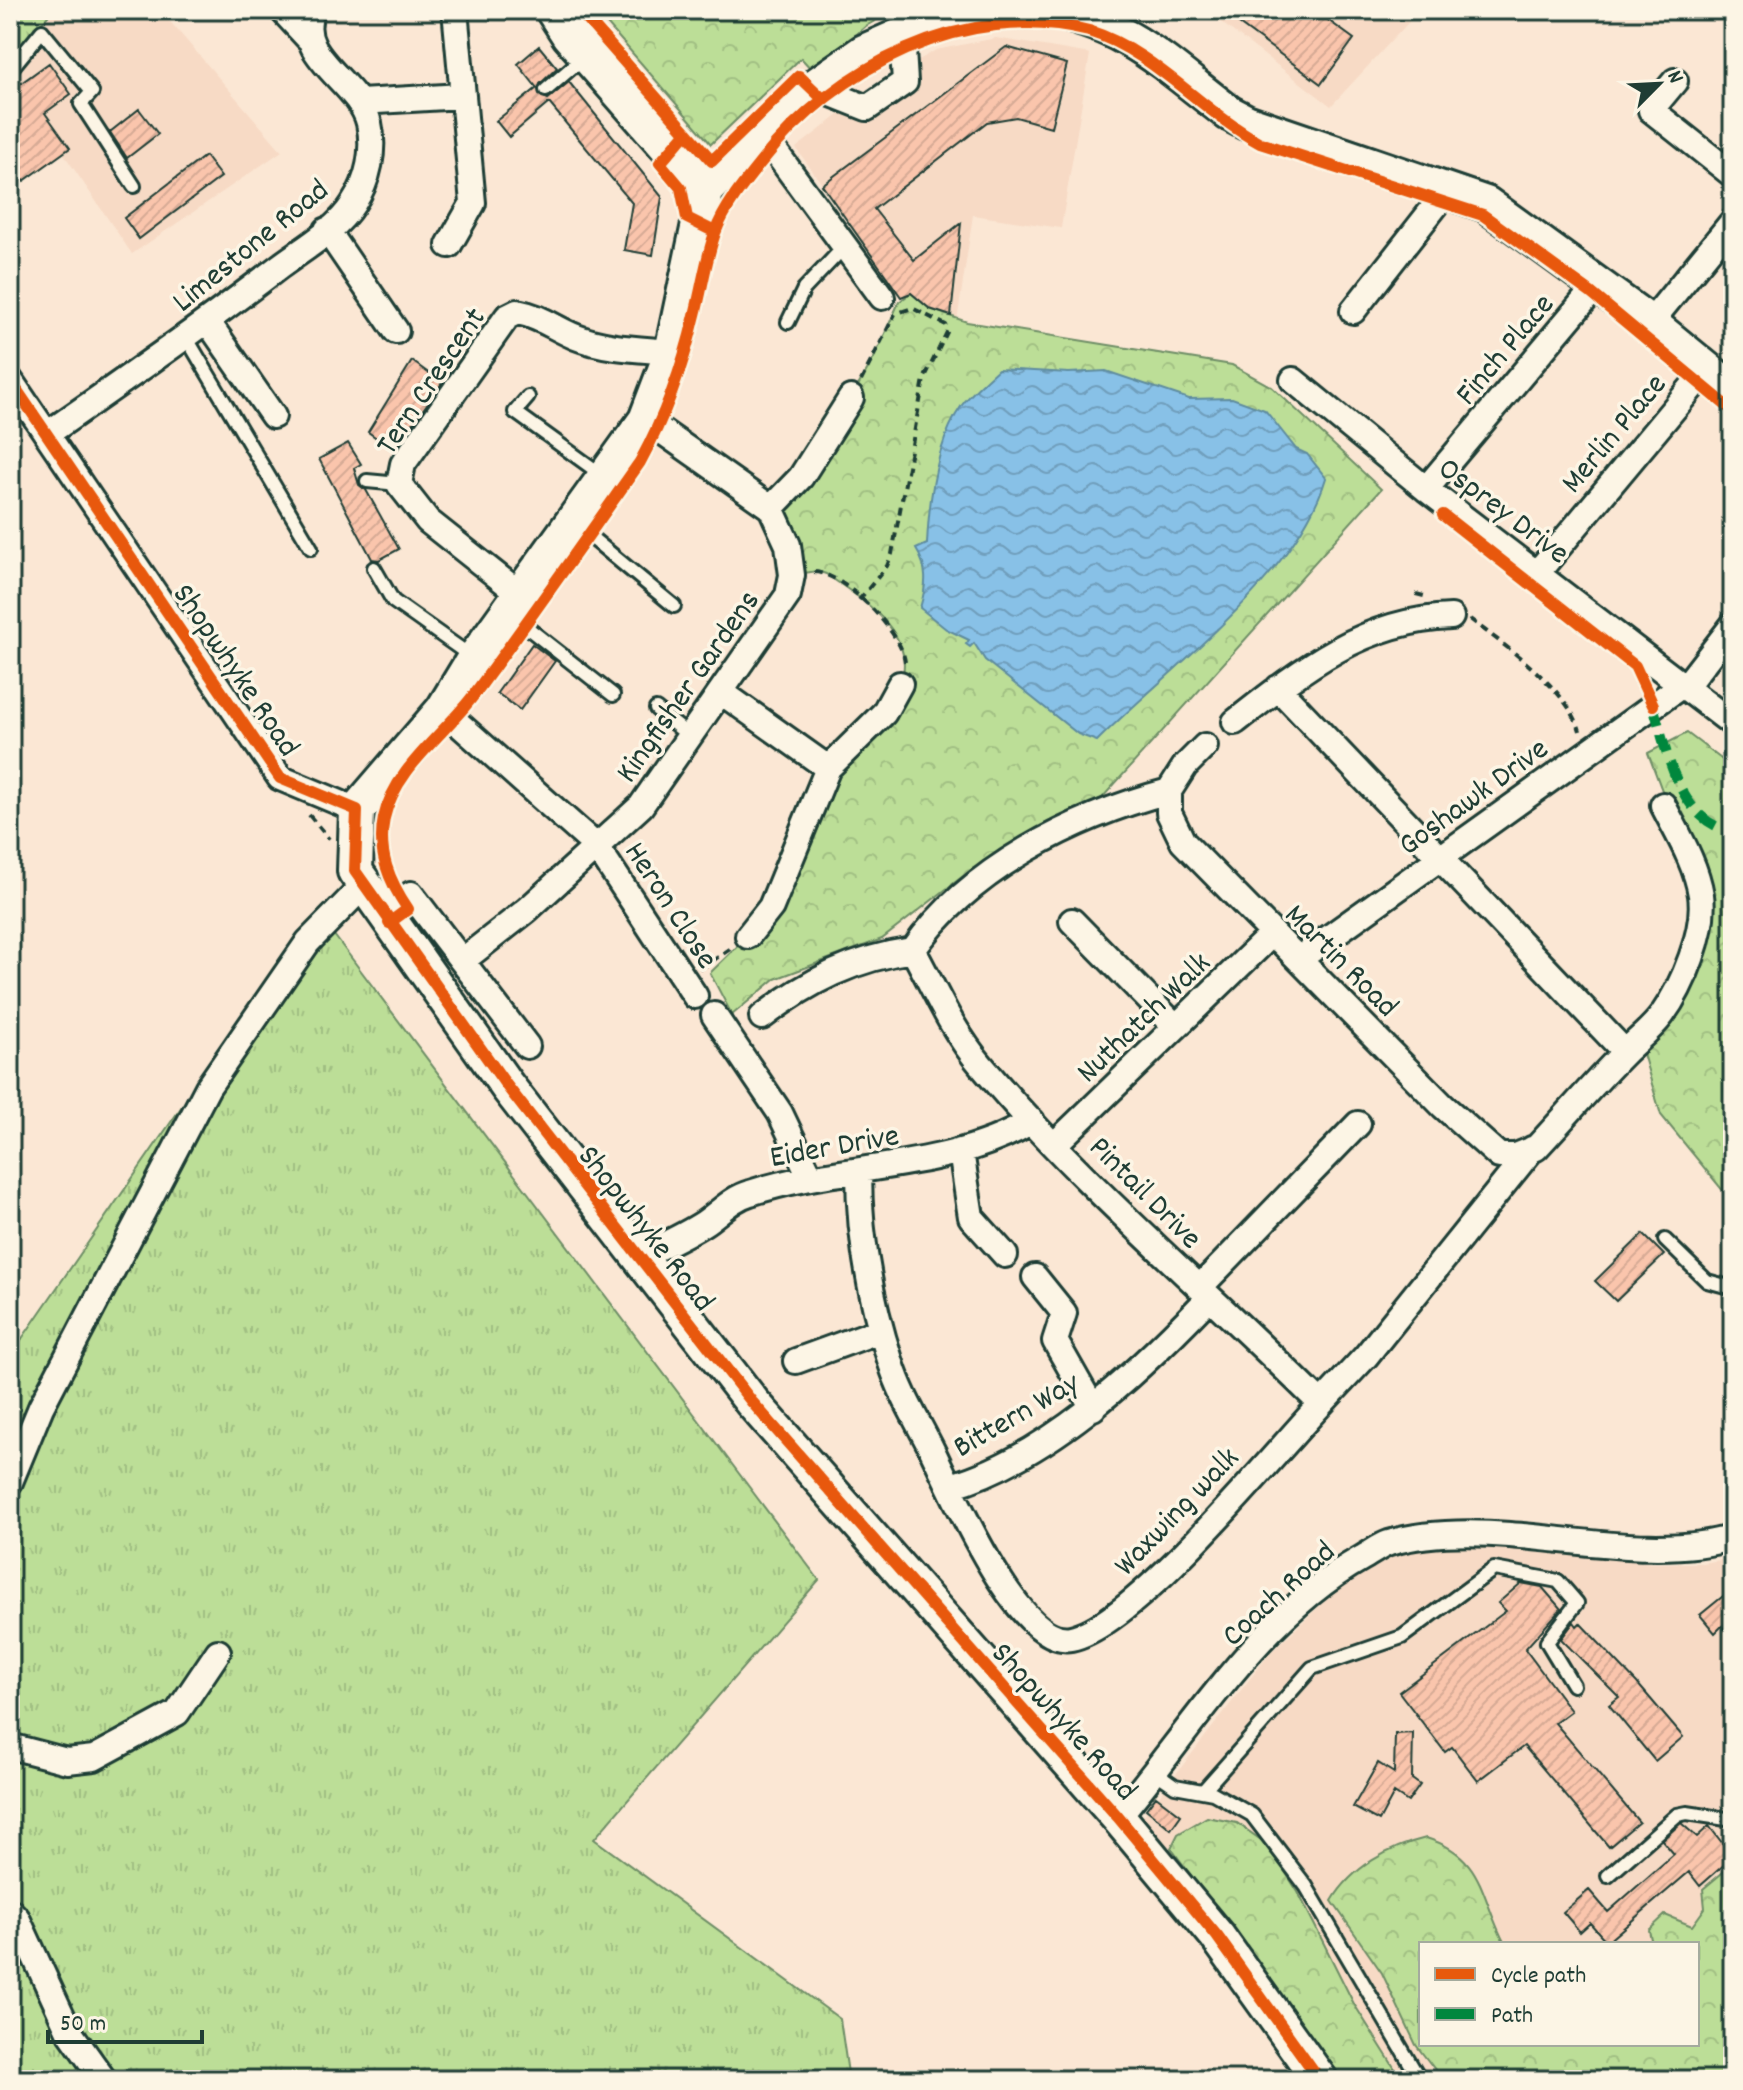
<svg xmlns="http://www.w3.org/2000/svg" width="1743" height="2090" font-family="Dekko,sans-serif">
  <defs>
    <pattern id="grass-tufts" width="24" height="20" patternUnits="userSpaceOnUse" patternTransform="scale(2)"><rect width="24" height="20" fill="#bcde97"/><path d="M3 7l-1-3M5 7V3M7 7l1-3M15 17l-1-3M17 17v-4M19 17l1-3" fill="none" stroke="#a1bf83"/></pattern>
    <pattern id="forest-crowns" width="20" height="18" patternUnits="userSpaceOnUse" patternTransform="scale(2)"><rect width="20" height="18" fill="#bcde97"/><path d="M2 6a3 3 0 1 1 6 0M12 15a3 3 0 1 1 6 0" fill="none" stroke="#a1bf83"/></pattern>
    <pattern id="water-waves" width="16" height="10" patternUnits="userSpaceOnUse" patternTransform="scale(2)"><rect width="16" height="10" fill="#88c1e7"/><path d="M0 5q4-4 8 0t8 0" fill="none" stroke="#6f9ebc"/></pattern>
    <pattern id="building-hatch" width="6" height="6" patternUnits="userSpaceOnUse" patternTransform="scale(2)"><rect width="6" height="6" fill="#fac5ac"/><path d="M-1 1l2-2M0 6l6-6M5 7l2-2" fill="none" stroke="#d6aa95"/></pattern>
  </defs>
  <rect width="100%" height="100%" fill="#fbe7d4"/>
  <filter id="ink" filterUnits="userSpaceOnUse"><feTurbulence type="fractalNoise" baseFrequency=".0125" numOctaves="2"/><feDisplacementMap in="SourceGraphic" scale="16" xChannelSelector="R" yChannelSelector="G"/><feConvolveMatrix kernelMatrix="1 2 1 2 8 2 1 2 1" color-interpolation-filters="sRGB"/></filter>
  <g filter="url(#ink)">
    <path fill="#f7dac5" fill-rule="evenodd" d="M55 10H160L282 151 132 254 63 153 10 191V66Z
      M1205 10H1420L1331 106Z
      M996 38 1090 54 1061 228 973 215 956 328 908 304 796 148 883 81 936 50Z
      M1463 1543 1652 1563H1702L1733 1558V2080H1341L1171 1849 1141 1819 1270 1653 1347 1580 1401 1547ZM1421 1944H1697V2044H1421Z"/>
    <path fill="url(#grass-tufts)" stroke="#6e8e66" stroke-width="2" d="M10 10H53L10 61Z
      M325 923 819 1580 594 1839 840 2019 849 2080H10V1356L297 939Z"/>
    <path fill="url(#forest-crowns)" stroke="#6e8e66" stroke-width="2" d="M595 10H894L866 26 813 71 801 58 711 144Z
      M911 293 930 309 967 322 1232 365 1272 387 1381 489 1102 798 972 869 882 939 775 979 732 1015 710 973 748 936 828 768 900 684C920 634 860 598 826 574L817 571 792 575 771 508 832 431 874 358 899 302Z
      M1687 733 1733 768V1203L1661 1115 1639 1040 1664 1013 1701 895 1648 753Z
      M1207 1817 1237 1823 1268 1845 1298 1892 1354 2004 1402 2080H1341L1171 1848 1178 1834Z
      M1426 1838C1485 1856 1479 1895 1505 1944H1421V2044H1697V1944H1652L1649 1930 1665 1915 1692 1926 1705 1908 1703 1889 1733 1864V2080H1443L1416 2045 1382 1973 1332 1901C1352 1867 1389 1847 1426 1838Z"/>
    <path fill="url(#water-waves)" stroke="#5e8c9f" stroke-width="2" d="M998 369 1069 373 1106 371 1189 399 1232 398 1265 410 1296 449 1307 454 1326 478C1296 577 1170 668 1097 741L1078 734 985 660 974 643 970 647 966 644 969 640 946 629 920 608C927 585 928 568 916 549L927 544C929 501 936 442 962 405 972 392 986 380 998 369Z"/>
    <path fill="url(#building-hatch)" stroke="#1f3d34" stroke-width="2" d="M1220 10H1314L1354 39 1321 84Z
      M539 46 557 68 540 84 539 95 548 99 569 82 662 197 653 255 624 250 632 203 549 103 509 137 496 121 537 88 518 64Z
      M1006 47 1067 64 1051 127 1016 117 987 122 874 209 914 260 961 223 951 316 930 309 911 293 901 297 822 185Z
      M49 63 71 94 45 113 70 148 10 191V91Z
      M139 109 158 134 127 158 110 132Z
      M205 156 221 177 139 239 124 218Z
      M412 361 442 383 394 450 368 432Z
      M348 443 361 464 354 468 359 485 366 490 399 549 379 560 372 559 319 459Z
      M532 644 555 661 520 710 497 693Z
      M1643 1234 1664 1255 1616 1301 1595 1281Z
      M1521 1583 1542 1587 1561 1609 1525 1649 1571 1711 1555 1723 1639 1822 1609 1847 1524 1746 1478 1781 1452 1747 1445 1752 1399 1692 1506 1611 1498 1603Z
      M1733 1588V1639L1722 1626 1715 1633 1700 1615Z
      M1574 1622 1577 1626 1580 1623 1637 1683 1683 1737 1655 1761 1609 1705 1619 1697 1561 1639Z
      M1413 1733 1412 1779 1420 1785 1408 1802 1394 1793 1379 1821 1353 1807 1378 1763 1394 1773 1395 1734Z
      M1156 1796 1181 1815 1171 1829 1146 1809Z
      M1681 1823 1697 1837 1709 1826 1733 1857 1700 1886 1689 1872 1607 1942 1590 1923 1580 1932 1563 1912 1589 1890 1608 1912 1674 1854 1662 1840Z"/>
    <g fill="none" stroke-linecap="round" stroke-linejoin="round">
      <g stroke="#1f3d34" stroke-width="18">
        <path id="service" d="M10 70 42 31 92 92 81 104 134 186
          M546 90 584 57
          M788 322 804 289 844 247
          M186 337 311 548
          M528 397 515 412 602 475
          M367 481 399 484
          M575 524 674 606
          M374 568 393 601 472 657
          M510 614 613 695
          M656 709 688 735
          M1665 1240 1707 1281 1733 1288
          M1155 1772 1175 1786 1213 1793 1252 1815 1306 1886 1420 2080
          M1203 1791 1312 1668 1402 1637 1494 1569 1558 1581 1577 1603 1547 1642 1573 1685
          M1608 1876 1677 1815 1687 1813 1733 1820"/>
      </g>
      <g stroke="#1f3d34" stroke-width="30">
        <path id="minor" d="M282 10 308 38
          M1675 81 1651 110 1733 175
          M814 87 867 108 905 82 902 34
          M360 102 462 96
          M761 132 882 297
          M327 230 396 331
          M449 245 473 203 455 10
          M1353 311 1447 191
          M208 322 273 416
          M1650 323 1733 221
          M10 380 280 778 357 810
          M1293 380 1426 489 1733 724
          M47 434C125 380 204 325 279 267 303 249 337 230 353 204 369 180 375 150 369 123 359 81 292 57 312 10
          M1426 489 1598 284
          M771 508 801 477 851 398
          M1537 573 1707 369
          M520 594 428 521 399 484 403 464 507 317 517 312C540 316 556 329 576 337 606 349 640 349 672 352
          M1278 688 1625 1052
          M721 692 828 768
          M443 710 597 847 695 996
          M1235 722C1301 670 1363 620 1451 617
          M1169 791V813L1183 842 1443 1106 1499 1156H1516L1536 1148C1565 1117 1593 1084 1623 1054 1637 1040 1651 1030 1662 1015 1683 986 1706 931 1701 895 1696 863 1677 833 1663 805
          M1169 791 1185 766 1205 746
          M411 894 462 961
          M1072 921 1176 1027
          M748 936 771 907 828 768 884 713 900 684
          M913 950C934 988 952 1031 981 1065 1084 1188 1208 1291 1321 1404L1366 1356 1532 1149
          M1299 959 1692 678 1733 625
          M714 1015 780 1113 810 1176
          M762 1017C808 981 855 958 913 950 970 868 1075 816 1169 791
          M527 1046 462 961 527 910 641 806 788 595 792 575 788 545 771 508 646 420
          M1055 1144 1273 933
          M961 1151 971 1217 1005 1255
          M859 1172C859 1236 871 1302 891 1363 901 1395 917 1420 932 1450 951 1488 1018 1648 1071 1638 1134 1626 1272 1456 1321 1404
          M639 1257C661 1246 684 1236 704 1223 719 1213 732 1198 750 1193 844 1162 945 1173 1032 1121
          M1035 1277 1064 1313 1055 1341 1093 1408
          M1200 1287 1358 1124
          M796 1361 881 1330
          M10 1482 41 1407 208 1087 308 942 364 885
          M950 1486C1046 1459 1136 1374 1204 1303L1213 1301
          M10 1746 67 1761 94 1758 177 1713 218 1652
          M1118 1817C1193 1728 1259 1616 1362 1558 1371 1553 1380 1546 1389 1543 1426 1532 1471 1532 1510 1535 1578 1540 1668 1558 1733 1537
          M10 1911 17 1918 69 2031 104 2080"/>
      </g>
      <g stroke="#1f3d34" stroke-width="40">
        <path id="secondary" d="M553 10 569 35 706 191
          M1004 10 932 22 864 52 811 89 761 132 706 191 672 352 646 420 474 659 443 710 357 810 355 871 507 1086 752 1402 1118 1817 1217 1936 1320 2080
          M1045 10C1126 22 1167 66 1229 113L1246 122 1486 204 1650 323 1733 391"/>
      </g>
      <path stroke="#1f3d34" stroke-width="4" stroke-dasharray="8 6" stroke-linecap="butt" d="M861 381 895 314
        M814 572C844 573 902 632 905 662
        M1416 594 1428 597
        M859 600 887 566 892 554 924 379 948 330 946 325 912 308 898 313
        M1470 619C1504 645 1569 690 1580 731
        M309 815 329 839
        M700 969 733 947"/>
      <use href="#service" stroke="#fcf5e5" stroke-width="12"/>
      <use href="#minor" stroke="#fcf5e5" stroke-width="24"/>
      <use href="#secondary" stroke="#fcf5e5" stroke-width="34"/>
      <path stroke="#00873e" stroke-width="10" stroke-dasharray="20 10" stroke-linecap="butt" d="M1653 705C1667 752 1678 821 1733 832"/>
      <g stroke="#fcf5e5" stroke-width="17">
        <path id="cycleway" d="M579 10 712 161 799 76 823 99
          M686 133 660 163 681 188 687 218 715 232
          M10 380 280 778 357 810 355 871 507 1086 752 1402 1118 1817 1217 1936 1320 2080
          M1443 515 1635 666 1653 705
          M389 923 408 909C389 881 377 853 384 818 395 768 444 735 473 696 530 619 585 540 640 462 665 416 683 366 695 315 702 288 706 259 715 233 724 208 744 183 761 162 836 67 964 0 1089 31 1154 51 1201 111 1260 143L1483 215 1591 293 1733 411"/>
      </g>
      <use href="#cycleway" stroke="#e8590c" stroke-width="12"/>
    </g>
  </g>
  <g text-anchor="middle" stroke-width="7" stroke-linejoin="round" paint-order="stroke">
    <g font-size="32" fill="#1f3d34" stroke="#fcf5e5">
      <text transform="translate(249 244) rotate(-39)" y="11">Limestone Road</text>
      <text transform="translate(1503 348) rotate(-50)" y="11">Finch Place</text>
      <text transform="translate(429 380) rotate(-56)" y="11">Tern Crescent</text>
      <text transform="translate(1612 432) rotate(-50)" y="11">Merlin Place</text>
      <text transform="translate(1505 509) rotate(37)" y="11">Osprey Drive</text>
      <text transform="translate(238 669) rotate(56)" y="11">Shopwhyke Road</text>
      <text transform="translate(686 685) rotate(-55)" y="11">Kingfisher Gardens</text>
      <text transform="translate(1472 795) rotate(-36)" y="11">Goshawk Drive</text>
      <text transform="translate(673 904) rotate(57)" y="11">Heron Close</text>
      <text transform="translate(1343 959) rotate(45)" y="11">Martin Road</text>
      <text transform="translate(1142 1016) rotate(-44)" y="11">Nuthatch Walk</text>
      <text transform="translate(834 1144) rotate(-10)" y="11">Eider Drive</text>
      <text transform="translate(1147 1191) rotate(45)" y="11">Pintail Drive</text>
      <text transform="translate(648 1227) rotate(52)" y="11">Shopwhyke Road</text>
      <text transform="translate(1015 1413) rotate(-30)" y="11">Bittern Way</text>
      <text transform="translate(1175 1510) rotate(-46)" y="11">Waxwing walk</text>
      <text transform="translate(1277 1592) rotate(-42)" y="11">Coach Road</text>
      <text transform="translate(1066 1720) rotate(48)" y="11">Shopwhyke Road</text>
    </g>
  </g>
  <rect width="1743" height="2090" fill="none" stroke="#fcf5e5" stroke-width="40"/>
  <rect x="20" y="20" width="1703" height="2050" fill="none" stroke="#1f3d34" stroke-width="3" filter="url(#ink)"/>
  <rect x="1419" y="1942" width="280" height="104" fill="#fcf5e5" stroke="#a4ab9e" stroke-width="2"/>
  <rect x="1435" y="1968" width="40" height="12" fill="#e8590c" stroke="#a4ab9e" stroke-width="2"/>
  <text x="1491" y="1982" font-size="24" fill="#1f3d34">Cycle path</text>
  <rect x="1435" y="2008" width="40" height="12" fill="#00873e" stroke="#a4ab9e" stroke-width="2"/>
  <text x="1491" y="2022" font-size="24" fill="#1f3d34">Path</text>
  <g transform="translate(1659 84) rotate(66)" stroke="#fcf5e5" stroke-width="6" paint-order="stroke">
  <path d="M0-6L14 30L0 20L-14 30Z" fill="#1f3d34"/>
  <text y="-12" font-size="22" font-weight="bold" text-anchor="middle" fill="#1f3d34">N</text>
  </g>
  <path d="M48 2030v12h154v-12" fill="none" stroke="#1f3d34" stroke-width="4"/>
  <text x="60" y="2030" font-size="24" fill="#1f3d34" stroke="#fcf5e5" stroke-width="6" paint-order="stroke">50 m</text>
</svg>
